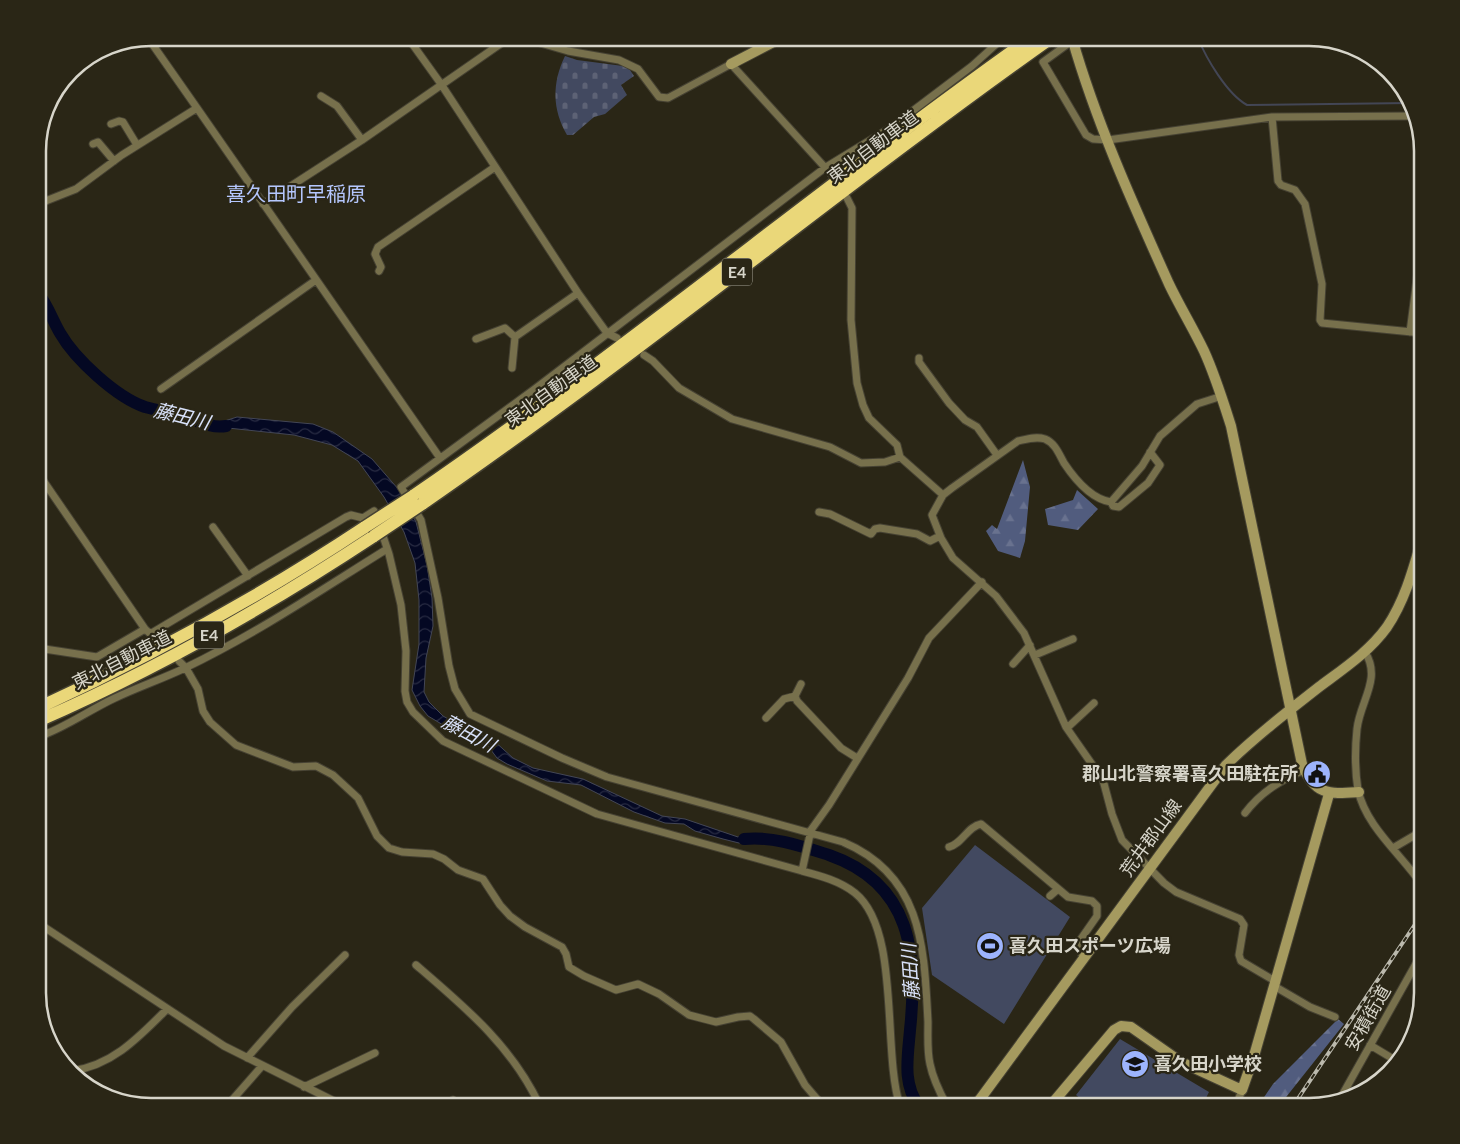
<svg xmlns="http://www.w3.org/2000/svg" width="1460" height="1144" font-family="Lato,'Noto Sans JP',sans-serif">
  <defs>
    <pattern id="forest-firs" width="22" height="20" patternUnits="userSpaceOnUse" patternTransform="scale(1.25)"><rect width="22" height="20" fill="#515c7e"/><path d="M5 1l3.5 6h-7zM16 11l3.5 6h-7z" fill="#69728f"/></pattern>
    <pattern id="cemetery-stones" width="16" height="16" patternUnits="userSpaceOnUse" patternTransform="scale(1.25)"><rect width="16" height="16" fill="#424960"/><path d="M2 7V4a2 2 0 0 1 4 0v3zM10 15v-3a2 2 0 0 1 4 0v3z" fill="#5d6275"/></pattern>
    <pattern id="water-waves" width="16" height="10" patternUnits="userSpaceOnUse" patternTransform="scale(1.25)"><rect width="16" height="10" fill="#040823"/><path d="M0 5q4-4 8 0t8 0" fill="none" stroke="#282b42"/></pattern>
  </defs>
  <rect width="100%" height="100%" fill="#2a2616"/>
  <path fill="url(#forest-firs)" d="M1023 460 1030 487 1025 541 1020 558 998 551 986 531 992 525 997 529Z
    M1077 490 1098 509 1078 530 1048 525 1045 509 1073 500Z
    M1338 1019 1344 1024 1279 1106H1258L1273 1084Z"/>
  <path fill="url(#cemetery-stones)" d="M565 56 577 60 623 66 630 70 634 76 621 85 627 95 605 114 594 117 573 135H567C552 109 552 83 565 56Z"/>
  <path fill="#424960" d="M975 845 1070 917 1004 1024 932 975 922 908Z
    M1120 1039 1209 1092 1202 1106H1089L1076 1095Z"/>
  <path fill="url(#water-waves)" stroke="#434655" d="M237 417 313 424 333 432 372 459 399 490 416 522 427 565 432 598 433 626 426 658 424 692 429 702 443 716 464 728 493 740 513 758 533 768 583 779 662 816 685 819 738 837 753 834 760 837 751 841 739 843 723 839 695 831 684 824 665 823 634 812 581 785 547 781 507 764 497 758 488 746 460 735 428 716 420 706 412 690 419 644V600L415 563 404 532 384 497 358 461 332 445 294 435 209 426Z"/>
  <g fill="none" stroke-linecap="round" stroke-linejoin="round">
    <path stroke="#434655" stroke-width="2" d="M1198 38C1206 58 1227 94 1247 105L1411 103"/>
    <path stroke="#040823" stroke-width="12" d="M38 293C48 306 52 319 60 333 75 359 116 397 145 407 156 410 168 412 179 415 194 419 210 429 226 426
      M744 839C773 836 801 846 829 855 912 884 918 954 910 1030 908 1056 902 1084 919 1106"/>
    <g stroke="#464233" stroke-width="9">
      <path id="street" d="M148 38 197 108
        M408 38 441 84 578 293 607 333 617 338
        M523 38 568 51 619 60 638 69 659 97 668 98 731 64 831 174
        M1076 38 1043 62 1086 135 1093 139 1108 140 1272 117 1414 116
        M321 96 337 106 362 140
        M1272 117 1278 181 1281 185 1295 190 1305 204 1322 284 1320 320 1322 323 1422 333
        M111 124 119 121 123 122 137 145
        M93 144 98 142 114 161
        M847 198 852 208 851 320 857 383 863 405 869 418 897 445 900 457 943 495
        M38 204 76 189 122 155 197 108 440 458
        M263 204 362 140 509 38
        M379 271 381 267 375 254 378 247 495 167
        M1410 332 1422 241
        M476 339 505 328 515 337 578 293
        M644 355 653 361 679 388 732 419 830 447 861 463 885 462 900 457
        M919 358V362L949 403 965 420 977 427 997 455
        M512 368 515 337
        M161 389 316 280
        M1222 396 1197 404 1160 436 1142 466 1111 502C1091 499 1074 478 1064 463 1059 454 1055 443 1045 439 1036 436 1027 439 1018 441L952 488 943 495 932 515 941 538 953 558 996 596 1024 633 1066 727 1103 780 1112 814 1122 840 1164 883 1176 892 1240 919 1244 925 1239 955 1241 961 1275 981
        M38 473 145 629 157 640
        M1111 502 1113 506 1119 507 1148 483 1160 465 1150 452
        M819 512 830 514 871 534 875 529 880 528 917 534 930 541 940 536
        M213 527 248 576
        M381 530 389 554 401 605 406 651 405 691 407 702 413 712 443 741 597 814 802 871
        M150 634 346 517 351 515 363 518 374 511 377 520
        M38 648 97 657 145 629
        M1365 652C1382 679 1360 701 1357 729 1355 748 1355 771 1358 790 1366 827 1402 855 1422 885
        M1035 655 1073 639
        M179 661 186 668 198 689 203 711 210 722 236 745 293 767 316 766 333 775 358 798 377 836 389 848 402 852 433 854 444 859 458 870 483 879 500 905 510 916 525 927 562 947 566 954 569 967 584 976 616 990 638 984 659 994 689 1015 716 1022 738 1017 750 1016 754 1019 781 1042 805 1085 823 1106
        M1013 664 1030 645
        M801 684 795 696 797 701 841 748 857 758
        M766 718 784 699 795 696
        M1067 728 1094 703
        M38 737C65 728 89 710 115 698 138 687 162 679 185 668 256 634 321 590 387 549
        M1245 813C1261 792 1281 780 1304 770
        M949 847C962 844 968 826 981 824L1068 897 1092 901 1097 906V916L1076 946 1084 957
        M1393 848 1422 831
        M1050 896 1058 889
        M38 923 224 1046 344 1106
        M416 965C466 1008 512 1046 540 1106
        M1274 986 1310 1007 1335 1017
        M1370 1045 1395 1060 1388 1073
        M247 1058 292 1007 345 955
        M71 1071C112 1066 139 1037 167 1009
        M304 1087 375 1053
        M233 1099 262 1066
        M1340 1099 1422 953
        M453 1100 455 1106
        M900 1106C882 1051 901 930 855 893 840 881 821 876 802 871L811 830 829 805 908 678 929 638 982 582
        M947 1106C940 1093 933 1079 930 1064 927 1051 928 1036 928 1022 924 947 923 876 843 842L607 777 562 758 470 714 455 689 449 666 438 598 421 520 401 487 536 388 826 167 890 128 972 66 1003 38
        M1236 1106 1242 1090"/>
    </g>
    <g stroke="#464233" stroke-width="12">
      <path id="secondary" d="M1072 38C1096 122 1133 204 1169 284 1180 307 1193 328 1204 351 1215 375 1223 401 1231 426L1302 764C1315 796 1329 794 1359 792
        M731 64 781 38
        M975 1106 1226 765C1255 737 1287 712 1319 687 1343 669 1369 652 1387 627 1405 600 1413 570 1422 539
        M1050 1106 1114 1030 1121 1026 1131 1027 1181 1062 1242 1090 1254 1056 1329 794"/>
    </g>
    <g stroke="#464233" stroke-width="15">
      <path id="highway" d="M413 496C625 351 822 186 1031 38
        M422 504C637 356 838 189 1051 38
        M38 708C151 656 261 596 365 527
        M38 721C155 670 268 606 374 536"/>
    </g>
    <use href="#street" stroke="#77704c" stroke-width="7"/>
    <use href="#secondary" stroke="#a59a5f" stroke-width="10"/>
    <use href="#highway" stroke="#ead779" stroke-width="12"/>
    <g stroke="#bbb9ad" stroke-width="4">
      <path id="rail" d="M1293 1106 1422 914"/>
    </g>
    <use href="#rail" stroke="#2a2616" stroke-width="2" stroke-dasharray="5.5" stroke-linecap="butt"/>
    <g stroke="#464233" stroke-width="15" stroke-linecap="butt">
      <path id="highway-bridge" d="M365 527 413 496
        M374 536 422 504"/>
    </g>
    <use href="#highway-bridge" stroke="#ead779" stroke-width="12"/>
  </g>
  <defs>
    <g id="civic-disc" transform="scale(1.4375)"><circle r="9.5" fill="#9db4fd" stroke="#2a2616"/><path d="M-.6-6.5H3V-4.5H.6V-3L4-1V1h2V6H-6V1h2V-1L-.6-3ZM-1.2 2.5V6h2.4V2.5Z" fill="#111"/></g>
    <g id="stadium-disc" transform="scale(1.4375)"><circle r="9.5" fill="#9db4fd" stroke="#2a2616"/><path d="M0-5a6.5 5 0 1 0 0 10a6.5 5 0 1 0 0-10ZM-3.5-1.8h7v3.6h-7Z" fill="#111"/></g>
    <g id="school-disc" transform="scale(1.4375)"><circle r="9.5" fill="#9db4fd" stroke="#2a2616"/><path d="M0-5L7-2L0 1L-7-2ZM-4 1L0 2.5L4 1V4Q0 6-4 4Z" fill="#111"/></g>
  </defs>
  <g fill-rule="evenodd">
    <use href="#civic-disc" x="1317" y="774"/>
    <use href="#stadium-disc" x="990" y="946"/>
    <use href="#school-disc" x="1135" y="1064"/>
  </g>
  <g text-anchor="middle" stroke-width="4.5" stroke-linejoin="round" paint-order="stroke">
    <g fill="#2a2616" stroke="#a3a094" stroke-width="1">
      <rect x="722" y="258.5" width="30" height="27" rx="4"/>
      <rect x="194" y="621.5" width="30" height="27" rx="4"/>
    </g>
    <g font-size="16" font-weight="bold" fill="#d7d5ca">
      <text x="737" y="278">E4</text>
      <text x="209" y="641">E4</text>
    </g>
    <g font-size="18" fill="#d7d5ca" stroke="#2a2616">
      <text transform="translate(873 147) rotate(-37)" y="6">東北自動車道</text>
      <text transform="translate(551 391) rotate(-36)" y="6">東北自動車道</text>
      <text transform="translate(122 660) rotate(-27)" y="6">東北自動車道</text>
      <text transform="translate(1151 838) rotate(-54)" y="6">荒井郡山線</text>
      <text transform="translate(1368 1018) rotate(-60)" y="6">安積街道</text>
    </g>
    <g font-size="18" font-weight="bold" fill="#d7d5ca" stroke="#2a2616" text-anchor="start">
      <text x="1298" y="780" text-anchor="end">郡山北警察署喜久田駐在所</text>
      <text x="1009" y="952">喜久田スポーツ広場</text>
      <text x="1154" y="1070">喜久田小学校</text>
    </g>
    <g font-size="19" font-style="italic" fill="#d9e2fa" stroke="#2a2616">
      <text transform="translate(182 416) rotate(14)" y="7">藤田川</text>
      <text transform="translate(469 733) rotate(28)" y="7">藤田川</text>
      <text transform="translate(910 972) rotate(-94)" y="7">藤田川</text>
    </g>
    <g font-size="20" fill="#b5c7fe" stroke="#2a2616">
      <text x="296" y="201">喜久田町早稲原</text>
    </g>
  </g>
  <path d="M0 0H1460V1144H0ZM151 46H1309A105 105 0 0 1 1414 151V993A105 105 0 0 1 1309 1098H151A105 105 0 0 1 46 993V151A105 105 0 0 1 151 46Z" fill="#2a2616" fill-rule="evenodd"/>
  <path fill="none" stroke="#d7d5ca" stroke-width="2.5" d="M151 46H1309A105 105 0 0 1 1414 151V993A105 105 0 0 1 1309 1098H151A105 105 0 0 1 46 993V151A105 105 0 0 1 151 46Z"/>
</svg>
